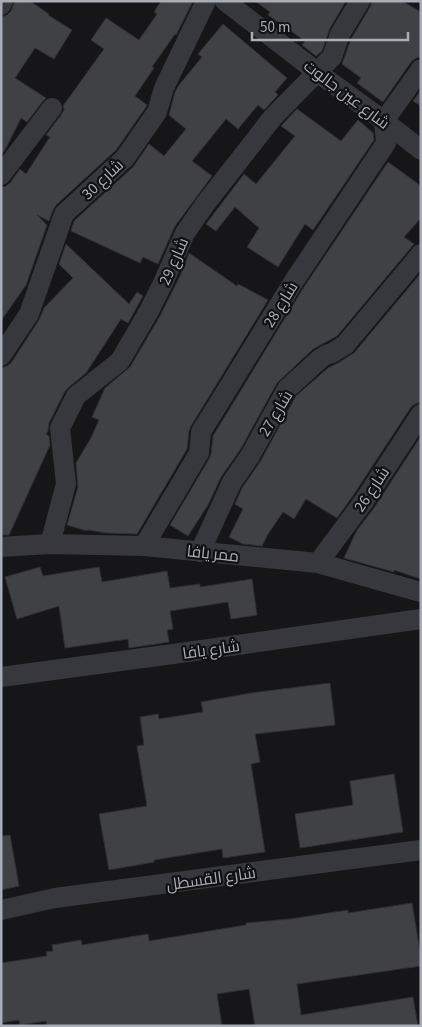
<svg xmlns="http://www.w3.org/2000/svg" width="422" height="1027" font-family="'Source Sans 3',Cairo,sans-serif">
  <rect width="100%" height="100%" fill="#161618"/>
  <path fill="#404145" stroke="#303034" d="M15 1H30L49 14 48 15 72 30 54 59 35 48 15 78 46 98 43 101 27 122 21 118 5 150 1 155V17L7 15 11 11Z
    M161 1H193L176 35 175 34 152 67 154 68 135 96 147 105 146 107 116 150 56 205 53 210 49 221 37 215 47 225 26 285 1 321V187L6 186 10 183 20 169 26 174 50 137 46 135 61 115 64 110 63 106 104 49 91 40 106 18 139 40 157 14 154 12Z
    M255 1H346L330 28 322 51 316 56 302 45 305 41 268 15 270 12Z
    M372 1H402L421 12V57L416 58 411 62 383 102 357 83 361 78 342 64 351 39 370 7Z
    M223 24 287 78 275 92 278 95 264 110 258 105 238 129 226 119 192 161 212 176 175 226 158 264 143 257 140 263 71 231 74 221 133 167 149 144 164 156 186 129 169 115 175 92 179 85 202 57 198 54Z
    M421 90V106L413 101Z
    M297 109 341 141 358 120 373 133 374 140 313 230 305 224 278 267 247 247 259 228 235 207 216 231 206 224 244 174 256 184 295 136 281 126Z
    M388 162 421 186V218L404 237 414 244 337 336 313 349 277 383 240 450 221 477 208 505 188 536 170 525 209 459 211 454 213 436 304 287Z
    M66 244 129 304 137 292 143 296 128 323 121 319 86 373 69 387 65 391 49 423 48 431 46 434 49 436 50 445 9 535H1V368L7 366 11 363 39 320 44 308 73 278 59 264Z
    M189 253 237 286 238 284 268 300 191 426 189 431 187 449 137 534 106 533 88 530 87 531 67 525 78 487 76 463 91 438 99 420 92 417 105 388 130 367 160 316 181 274Z
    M421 273V402L415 404 411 407 354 494 337 518 306 499 294 519 283 512 268 534 262 546 243 544 229 537 243 509 235 504 242 488 260 462 296 396 328 368 338 363 354 353Z
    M421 436V579L394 570V572L344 558 357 530 374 508Z
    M40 567 43 576 99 567 102 582 167 571 170 588 200 584V587L252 579 257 615 231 619 228 602 170 611 173 629 167 630 169 642 129 648 128 639 65 648 59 606 17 619 5 577Z
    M330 683 335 725 255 734 260 762 251 764 265 852 223 858 222 849 154 860V862L109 870 99 814 147 806 137 746 144 745 140 717 158 714 159 719 203 712 201 702 251 693Z
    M394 774 403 832 300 848 295 814 353 805 350 781Z
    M10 835 19 886 1 890V836Z
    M412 903 421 957V966L297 984 301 1015 413 997 418 1026H255L249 989 217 994 222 1026H47L46 1021 20 1025 19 1020 1 1023V963L47 956 46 952 53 951 52 945 81 940 82 945 148 934 149 941 246 925V923L290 919 348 910V913Z"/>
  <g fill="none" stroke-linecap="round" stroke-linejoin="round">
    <path stroke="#37383d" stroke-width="20" d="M225 1 317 72 384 121 421 150
      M1 5 3 1
      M1 175 52 108
      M1 356 29 314 64 214 125 158 157 112 164 88 206 1
      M50 544 66 484 60 428 76 396 120 361 149 311 163 283 185 233 206 203 273 117 332 57 340 34 360 1
      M144 546 199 453 201 432 294 281 386 143 384 121 421 69
      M1 547 50 544 144 546 318 563 421 592
      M200 552 232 482 250 456 287 389 321 358 326 355 332 353 345 345 421 254
      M318 563 364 501 421 414
      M1 677 173 654 421 619
      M1 910 55 898 421 850"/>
  </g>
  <g text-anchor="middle" stroke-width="4.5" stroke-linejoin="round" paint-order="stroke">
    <g font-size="16" fill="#a8adb8" stroke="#111113">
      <text transform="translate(347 94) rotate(37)" y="6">شارع عين جالوت</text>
      <text transform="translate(102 179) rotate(-43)" y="6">شارع 30</text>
      <text transform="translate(173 261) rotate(-66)" y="6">شارع 29</text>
      <text transform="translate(280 304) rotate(-58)" y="6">شارع 28</text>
      <text transform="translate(275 413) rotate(-59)" y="6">شارع 27</text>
      <text transform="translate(371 489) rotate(-56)" y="6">شارع 26</text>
      <text transform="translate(213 553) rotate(6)" y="6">ممر يافا</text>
      <text transform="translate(211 649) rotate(-8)" y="6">شارع يافا</text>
      <text transform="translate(211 878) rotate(-8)" y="6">شارع القسطل</text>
    </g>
  </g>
  <rect width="422" height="1027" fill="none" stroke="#a8adb8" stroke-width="5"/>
  <path d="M252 32v8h156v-8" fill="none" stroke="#a8adb8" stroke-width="2.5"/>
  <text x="260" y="32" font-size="15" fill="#a8adb8" stroke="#111113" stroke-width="4" paint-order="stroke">50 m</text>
</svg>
